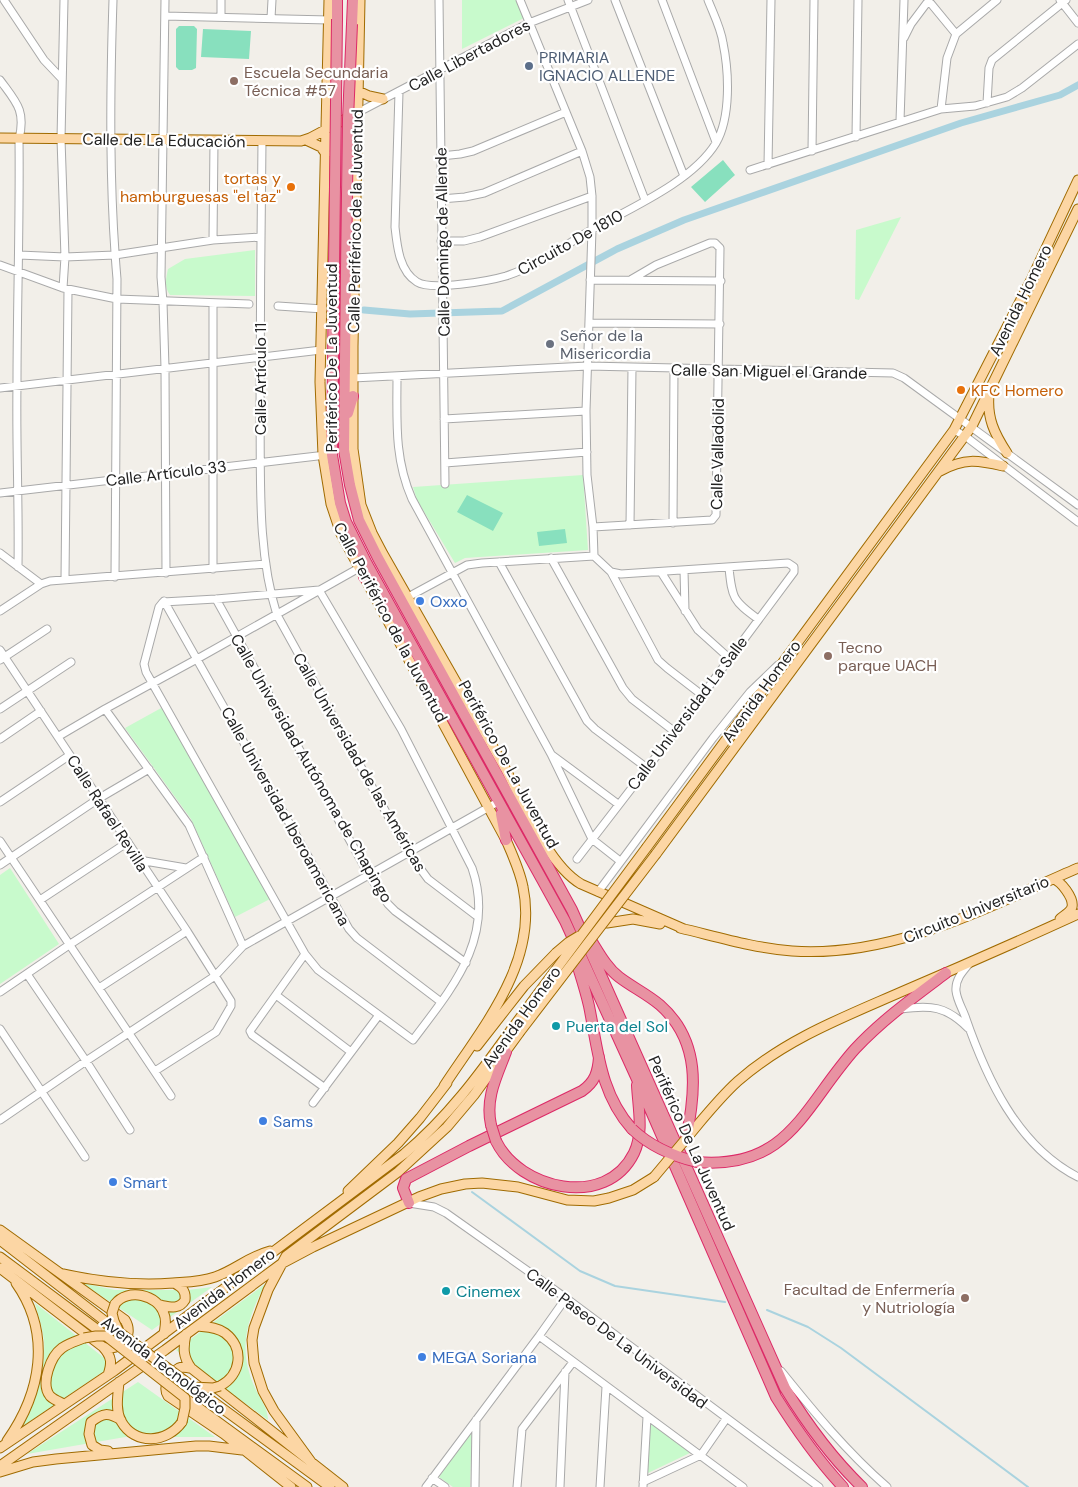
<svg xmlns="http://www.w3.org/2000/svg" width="1078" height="1487" font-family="'DM Sans',sans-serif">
  <rect width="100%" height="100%" fill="#f2efe9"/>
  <path fill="#c8facc" d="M462 0H518L524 18 462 49Z
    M901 217 859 300 855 299 856 230Z
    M255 250V296L170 295C164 287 166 278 168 269L185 259Z
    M583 475 588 550 465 558 455 563 417 500 413 487Z
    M163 707 270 899 235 917 191 819 125 728Z
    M10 868 59 944 0 984V875Z
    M82 1283 115 1290H188L212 1287 152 1330Z
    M265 1284C247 1320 237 1348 255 1388 260 1399 268 1408 268 1420L220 1385 176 1350Z
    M35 1303 113 1365 20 1428C35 1401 46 1373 44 1341 43 1329 38 1315 35 1303Z
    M138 1382 215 1437H165L146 1443 131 1436 27 1454Z
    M652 1422 692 1452 648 1473 646 1472 650 1424Z
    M472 1428 470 1487H453L439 1477Z"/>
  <path fill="#88e0be" d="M179 26H194L197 29 196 68 192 70H179L176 67V29Z
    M203 29 251 31 249 59 201 57Z
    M723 160 735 175 705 202 691 187Z
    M467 495 503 513 493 531 457 512Z
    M565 529 567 543 539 546 537 532Z"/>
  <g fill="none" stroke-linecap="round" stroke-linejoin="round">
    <path stroke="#aad3df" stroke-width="2" d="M472 1192 580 1271 615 1286 725 1302
      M767 1310 808 1327 841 1348 1028 1487"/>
    <path stroke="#aad3df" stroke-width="7" d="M364 310 410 314 502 311 617 249 684 220 961 123 1060 95 1078 85"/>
    <g stroke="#a9a9a9" stroke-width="9">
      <path id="minor" d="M4 0 44 60 62 79
        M113 0C110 93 109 186 117 279L115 577
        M165 0 161 277 163 302 165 368 166 573
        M439 0 445 484
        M520 0 582 151 590 177 592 196V230L586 411 587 475 593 527 594 556
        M568 0 645 200
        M615 0 684 176
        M662 0 716 142
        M928 0 956 34
        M1060 0 1078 23
        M165 16 329 20
        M221 17V0
        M271 18 272 0
        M904 38 911 24 929 0
        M0 80C16 102 26 110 19 139 20 221 17 303 17 385 16 446 19 506 18 567
        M399 92 395 227C397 245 399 271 417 282 431 291 489 281 506 276 537 266 565 245 593 229 631 208 693 181 716 143 731 117 729 72 723 43 721 28 713 13 708 0
        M987 103 989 68 992 60 1066 0
        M941 109 947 58 956 34 997 0
        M357 113 529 23 588 0
        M900 121 904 0
        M856 137 858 0
        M262 141C261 232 260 324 260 415 261 480 257 551 277 615L408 852 428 879 478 917
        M812 151 814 0
        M441 156 460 154 473 151 566 112
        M768 165 771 0
        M750 170 941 109 975 106 1007 97 1022 88 1078 44
        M441 199 465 197 484 193 582 151
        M213 240 214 141
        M441 241H464L480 237 592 196
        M19 255 65 257 115 255 213 240 261 237
        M0 265 63 288 117 299 249 304
        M590 280 721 281
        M63 288 65 257 61 139 64 0
        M213 303V569
        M278 306 323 309
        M589 323 720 324
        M397 376C397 420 394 458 412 499L551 754 592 839 620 861
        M353 378 588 366 893 373 904 378 1078 505
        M0 388 321 350
        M444 419 586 411
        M954 430 965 436 1078 522
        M445 463 587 452
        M0 493 326 455
        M673 523 674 369
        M630 525 632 368
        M593 527 712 520 716 515 720 248 715 243H710L656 265 632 279
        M0 553 41 584
        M551 558 623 688 632 699 675 732
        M499 562 587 721 595 729 647 768
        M729 568C732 598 733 601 758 619
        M684 570 685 611
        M611 572 658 660 667 668 702 695
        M661 572 698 630 729 658
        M65 579 68 290
        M319 590 401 729 472 868C496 938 452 988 413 1040L318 970 305 954 146 672 144 664 159 607 163 602 216 599Z
        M408 597 467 565 482 563 594 556 611 572 621 574 788 563 794 567V572L675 732 577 859
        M216 599 369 875 388 904 395 911 466 963
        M164 601 349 929 357 938 441 1002
        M0 611 41 584 50 581 266 564
        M0 650 187 931 231 1001V1006L216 1032 155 1071
        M0 660 47 629
        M0 709 71 662
        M105 709 189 825 243 946
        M59 736 105 709 197 659 359 568
        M0 739 41 711
        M552 755 618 804
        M0 802 70 755
        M0 841 171 1096
        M139 860 186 868
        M0 865 98 799 149 769
        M598 892 713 738 750 692 778 665
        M40 900 128 842
        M305 954 250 1031 252 1035 325 1088
        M969 964C962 972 955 980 956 991 957 1000 962 1008 965 1016 986 1077 1017 1146 1078 1177
        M27 974 86 1061 130 1130
        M99 988 187 931
        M0 992 69 945 204 857
        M276 995 351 1052
        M901 1009C931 1005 946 1006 968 1028
        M0 1029 85 1157
        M313 1103 379 1015
        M0 1120 86 1061 215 976 243 946 498 802
        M409 1203 434 1207 446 1213 566 1298 819 1487
        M539 1336 743 1487
        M781 1371C814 1412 847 1452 887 1487
        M432 1478 445 1487
        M643 1482 701 1455 726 1419
        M426 1487 539 1336 566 1298
        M475 1487 476 1420
        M517 1487 522 1429 573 1362
        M560 1487 565 1372
        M600 1487 606 1387
        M643 1487 647 1417"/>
    </g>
    <g stroke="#a06b00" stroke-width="11">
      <path id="major" d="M329 0 320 382 323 455 331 504 341 534 506 840C513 856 520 871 523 887 539 962 482 1028 444 1086
        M360 0 353 347V449L361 505 372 533 383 554C424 625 464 697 505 768 523 802 548 865 581 884L684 929
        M358 91 369 96 383 99
        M0 138 301 141 310 138 353 115
        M306 140 321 147 326 154
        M989 395C987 418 994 433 1007 453
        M940 471C965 458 977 460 1003 466
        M647 847 954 430 1031 280 1078 180
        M656 854 972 426 1078 209
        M1053 879C1061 881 1074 898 1072 907 1071 912 1063 916 1060 919
        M607 923 633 919 660 924
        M680 928C718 937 754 948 792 951 894 958 987 907 1078 868
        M477 1046 524 986 556 953
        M685 1140C702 1120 719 1098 738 1081 786 1039 844 1017 901 992 960 967 1019 941 1078 914
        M348 1191 398 1143 420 1118 447 1083
        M0 1230 125 1320C135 1336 120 1352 103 1347L0 1268
        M0 1240 119 1332
        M0 1257 106 1336
        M63 1274C100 1282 136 1286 173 1283 187 1282 201 1282 215 1277 235 1270 248 1257 270 1251
        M115 1304C127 1288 158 1294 164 1314 167 1320 165 1327 164 1334
        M160 1305C170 1307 179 1310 185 1300 186 1291 182 1287 174 1283
        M198 1326C207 1327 217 1327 225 1333 245 1348 241 1375 220 1386
        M186 1334C183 1348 183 1357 191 1368
        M103 1347C112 1357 112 1363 108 1375
        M119 1382C118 1395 115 1409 121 1421 135 1446 167 1443 182 1422
        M193 1387 330 1487
        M185 1398 307 1487
        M64 1404C60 1402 54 1400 50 1396 40 1383 51 1356 62 1348 69 1343 77 1341 84 1338
        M7 1441C41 1393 52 1334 16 1283
        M0 1448 114 1371 404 1154C448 1117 478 1076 511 1030
        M108 1451 100 1450 92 1445 89 1434 91 1422C103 1413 108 1412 121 1420
        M0 1466 165 1350 281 1264 313 1247 419 1197 441 1189 465 1184 482 1183 518 1187 567 1200 594 1201 609 1198 633 1190 654 1177
        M314 1466 274 1411 263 1391 254 1363 252 1340 254 1328 268 1290 286 1256 398 1172 447 1127 474 1095 519 1033
        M0 1472 33 1462 56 1459 196 1446H209L242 1450
        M291 1487 224 1434 168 1396C162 1387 170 1373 179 1368 183 1366 187 1368 191 1368L343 1487"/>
    </g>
    <g stroke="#dc2a67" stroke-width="12">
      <path id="highway" d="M337 19V0
        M352 24 353 0
        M334 269 332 455 340 503 346 522 367 564 565 921 636 1077 776 1397C796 1429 817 1459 843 1487
        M346 270 344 450 350 485 359 520 378 558 572 910 785 1388C807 1424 832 1458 862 1487
        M348 413 353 396
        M364 577 377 591
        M501 814 506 840
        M589 937C598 951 606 967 619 977 632 987 647 994 660 1005 701 1041 696 1091 686 1139
        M574 954C579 971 585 988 589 1006 598 1050 600 1093 632 1129
        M491 1125C485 1098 497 1076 506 1052
        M496 1141C519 1189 606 1210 634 1153 644 1132 638 1107 637 1085
        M697 1162C789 1170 804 1106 855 1049 882 1020 914 997 946 973
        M409 1203 403 1188 406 1179 469 1146 582 1091C595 1082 598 1072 599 1057"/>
    </g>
    <use href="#minor" stroke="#fff" stroke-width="7"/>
    <use href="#major" stroke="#fcd6a4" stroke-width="9"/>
    <use href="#highway" stroke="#e892a2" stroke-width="10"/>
    <g stroke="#a06b00" stroke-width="11" stroke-linecap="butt">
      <path id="major-bridge" d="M556 953 569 942 579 936
        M511 1030 647 847
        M519 1033 656 854
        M654 1177 685 1140
        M115 1304 112 1313 114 1321 119 1332 131 1341 193 1387 213 1388 220 1386
        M84 1338 96 1336H106L185 1398V1408L182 1422"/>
    </g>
    <g stroke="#dc2a67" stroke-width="12" stroke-linecap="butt">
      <path id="highway-bridge" d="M334 269 337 19
        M346 270 348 119 352 24
        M491 1125 496 1141
        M632 1129C650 1146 672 1156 697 1162"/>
    </g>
    <use href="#major-bridge" stroke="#fcd6a4" stroke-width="9"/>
    <use href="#highway-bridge" stroke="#e892a2" stroke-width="10"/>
  </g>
  <circle fill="#5c6f8a" stroke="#fff" stroke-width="2" cx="529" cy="66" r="5"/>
  <g fill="#8d6e63" stroke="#fff" stroke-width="2">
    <circle cx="234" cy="81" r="5"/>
    <circle cx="828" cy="656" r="5"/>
    <circle cx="965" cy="1298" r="5"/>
  </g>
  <g fill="#e8710a" stroke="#fff" stroke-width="2">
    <circle cx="291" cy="187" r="5"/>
    <circle cx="961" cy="390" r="5"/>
  </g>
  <circle fill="#6b7280" stroke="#fff" stroke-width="2" cx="550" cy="344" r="5"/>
  <g fill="#3f7fe0" stroke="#fff" stroke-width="2">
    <circle cx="420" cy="601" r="5"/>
    <circle cx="263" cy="1121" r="5"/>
    <circle cx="113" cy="1182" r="5"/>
    <circle cx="422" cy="1357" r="5"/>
  </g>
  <g fill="#0f9aa8" stroke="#fff" stroke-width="2">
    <circle cx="556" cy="1026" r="5"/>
    <circle cx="446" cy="1291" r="5"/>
  </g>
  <g text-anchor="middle" stroke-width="4.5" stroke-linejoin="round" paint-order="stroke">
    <g font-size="16" fill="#222" stroke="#fff">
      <text transform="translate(469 55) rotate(-28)" y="6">Calle Libertadores</text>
      <text transform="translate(164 140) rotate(1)" y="6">Calle de La Educación</text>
      <text transform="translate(355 221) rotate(-89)" y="6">Calle Periférico de la Juventud</text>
      <text transform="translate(442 242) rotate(-91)" y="6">Calle Domingo de Allende</text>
      <text transform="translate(570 242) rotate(-29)" y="6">Circuito De 1810</text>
      <text transform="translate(1020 300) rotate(-64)" y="6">Avenida Homero</text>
      <text transform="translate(331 358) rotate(-90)" y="6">Periférico De La Juventud</text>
      <text transform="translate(769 371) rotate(1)" y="6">Calle San Miguel el Grande</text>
      <text transform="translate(260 379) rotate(-90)" y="6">Calle Artículo 11</text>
      <text transform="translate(717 454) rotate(-89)" y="6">Calle Valladolid</text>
      <text transform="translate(166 473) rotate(-7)" y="6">Calle Artículo 33</text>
      <text transform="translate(391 622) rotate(62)" y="6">Calle Periférico de la Juventud</text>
      <text transform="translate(761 691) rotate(-54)" y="6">Avenida Homero</text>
      <text transform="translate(687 713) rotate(-53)" y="6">Calle Universidad La Salle</text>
      <text transform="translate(360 762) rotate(60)" y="6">Calle Universidad de las Américas</text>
      <text transform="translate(509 764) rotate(61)" y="6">Periférico De La Juventud</text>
      <text transform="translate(312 768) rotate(60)" y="6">Calle Universidad Autónoma de Chapingo</text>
      <text transform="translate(108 813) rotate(57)" y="6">Calle Rafael Revilla</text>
      <text transform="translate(286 816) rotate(61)" y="6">Calle Universidad Iberoamericana</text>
      <text transform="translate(976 909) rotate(-22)" y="6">Circuito Universitario</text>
      <text transform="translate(521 1017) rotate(-54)" y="6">Avenida Homero</text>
      <text transform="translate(692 1143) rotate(66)" y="6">Periférico De La Juventud</text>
      <text transform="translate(224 1288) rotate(-37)" y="6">Avenida Homero</text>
      <text transform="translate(617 1338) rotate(37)" y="6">Calle Paseo De La Universidad</text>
      <text transform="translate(164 1365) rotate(37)" y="6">Avenida Tecnológico</text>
    </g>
    <g font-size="16" fill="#4e5e75" stroke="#fff" text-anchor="start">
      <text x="539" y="63">PRIMARIA<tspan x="539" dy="18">IGNACIO ALLENDE</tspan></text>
    </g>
    <g font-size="16" fill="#785e54" stroke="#fff" text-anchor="start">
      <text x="244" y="78">Escuela Secundaria<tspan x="244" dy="18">Técnica #57</tspan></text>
      <text x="838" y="653">Tecno<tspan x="838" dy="18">parque UACH</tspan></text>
      <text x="955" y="1295" text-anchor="end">Facultad de Enfermería<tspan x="955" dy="18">y Nutriología</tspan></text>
    </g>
    <g font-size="16" fill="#c56008" stroke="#fff" text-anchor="end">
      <text x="281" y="184">tortas y<tspan x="281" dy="18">hamburguesas "el taz"</tspan></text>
      <text x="971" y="396" text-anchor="start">KFC Homero</text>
    </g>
    <g font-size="16" fill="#5b616d" stroke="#fff" text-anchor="start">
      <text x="560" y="341">Señor de la<tspan x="560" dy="18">Misericordia</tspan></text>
    </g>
    <g font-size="16" fill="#366cbe" stroke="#fff" text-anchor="start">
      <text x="430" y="607">Oxxo</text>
      <text x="273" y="1127">Sams</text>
      <text x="123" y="1188">Smart</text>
      <text x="432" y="1363">MEGA Soriana</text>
    </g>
    <g font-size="16" fill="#0d838f" stroke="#fff" text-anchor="start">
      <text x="566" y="1032">Puerta del Sol</text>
      <text x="456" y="1297">Cinemex</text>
    </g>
  </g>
</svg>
